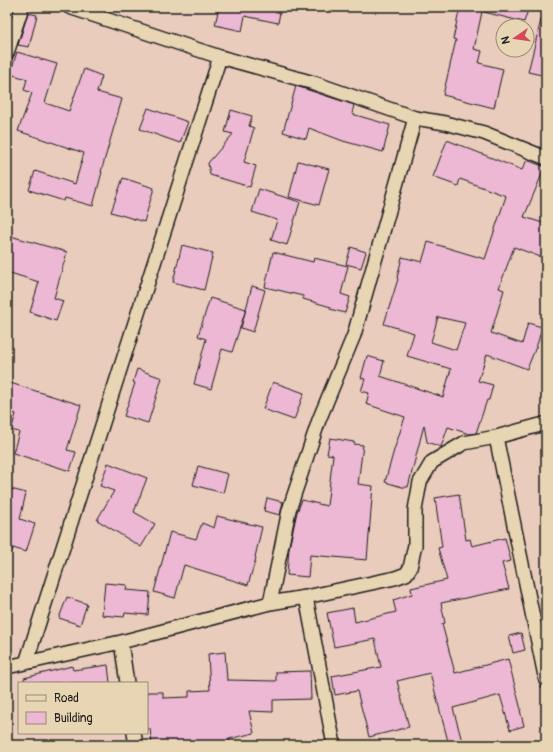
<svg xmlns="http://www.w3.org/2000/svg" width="553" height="752" font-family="Pangolin,sans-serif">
  <rect width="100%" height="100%" fill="#eaccbd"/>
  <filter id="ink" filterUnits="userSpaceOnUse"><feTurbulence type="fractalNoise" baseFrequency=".025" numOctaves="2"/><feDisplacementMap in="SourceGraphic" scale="8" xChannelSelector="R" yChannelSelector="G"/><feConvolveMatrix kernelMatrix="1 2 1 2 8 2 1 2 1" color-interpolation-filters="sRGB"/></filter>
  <g filter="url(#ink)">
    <path fill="#edb8d4" stroke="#1c1c1c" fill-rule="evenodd" d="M219 7H281L278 23 245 16 242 31 215 25Z
      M460 7H483L474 49 482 51 479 63 503 69 494 108 443 95 456 40 453 39Z
      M485 7H529L524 22 484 12Z
      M28 13 37 15 29 47 18 45Z
      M541 20H546V76L528 72Z
      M17 52 57 64 45 103 69 111 84 69 102 76 97 92 122 99 101 172H102L93 206 65 198 64 201 29 190 35 171 75 184 84 153 18 131 32 93 24 90 27 79 10 74Z
      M296 86 354 105 352 114 390 125 383 152 343 141 309 128 306 139 283 132Z
      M148 108 188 122 180 143 140 129Z
      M231 110 252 116 249 126 254 128 244 162 256 166 250 187 210 175 208 163 233 134 225 132Z
      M447 140 522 170 527 160 545 167 524 217 546 224V259L514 247 499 288 504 290 491 333 522 344 528 323 542 327 538 342 527 369 487 354 478 381 493 385 489 400H487L476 433 469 434 448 427 441 447 427 442 424 425 408 487H402L385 482 394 450 405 417 366 404 369 393 361 391 365 379 361 378 367 356 384 361 380 376 443 397 451 369 407 356 414 333 384 324 398 279 397 278 402 257 422 262 428 242 485 259 506 196 460 179 458 186 433 177ZM438 317 465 323 456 350 431 342Z
      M298 161 329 169 319 205 289 197Z
      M123 178 154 188 144 222 111 212Z
      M259 189 300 202 287 245 271 240 277 220 252 212Z
      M7 235 67 252 54 298 63 301 56 321 30 312 39 282 7 272Z
      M182 245 213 253 204 290 173 282Z
      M351 247 366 252 361 268 346 264Z
      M273 252 313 262 314 258 348 266 341 294 350 297 345 313 330 309 331 307 303 299V296L265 287Z
      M252 286 265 290 253 332 241 328Z
      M210 298 246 309 232 352 222 349 211 389 194 384 206 339 198 336Z
      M137 369 162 378 148 423 124 416 135 383 133 382Z
      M7 382 81 405 67 450 76 452 70 471 13 453 19 432 11 430 16 414 7 411Z
      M273 382 304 393 294 420 263 409Z
      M330 438 354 442V444L363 445 358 484 373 486 367 560 310 555 308 577 287 575 289 548 297 512 302 500 327 506 333 455 327 454Z
      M108 463 147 478 134 512 155 524 141 547 97 520 114 491 100 486Z
      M198 466 228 474 223 493 193 485Z
      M7 488 26 493 20 519 35 524 26 552 13 548 12 551 7 550Z
      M459 494 466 540 470 539 472 546 505 538 511 561 502 563 509 589 441 603 445 623 442 624 455 673 508 659 521 710H520L524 726 510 730 500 695 453 708 463 745H449L430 673 397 681 409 727 369 737 357 691 335 695 332 676 381 667 375 639 334 647 327 613 353 608 355 622 396 612 393 600 412 594 411 588 447 580 438 548 442 547 435 498Z
      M267 498 283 502 280 515 264 511Z
      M217 516 262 527 255 557 256 558 248 585 184 565 175 598 154 592 170 532 196 539 202 523 214 528Z
      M105 583 127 585 126 590 150 592 148 615 125 613 124 617 102 615Z
      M67 597 87 604 80 625 59 618Z
      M521 633 525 650 513 653 509 636Z
      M225 652 227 680 276 681V672L310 671 311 699 273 700V712L249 711 254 733 229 739 230 745H152L150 729H147V692H163V698L189 697V691L210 690 208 654Z
      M108 665 110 683H25L24 678 72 666 73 670Z"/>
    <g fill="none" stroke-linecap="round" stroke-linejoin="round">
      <g stroke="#1c1c1c" stroke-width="16">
        <path id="street" d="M69 7 220 57 314 83 415 118 445 123 484 133 546 158
          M7 53 22 7
          M496 437 546 681
          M306 597 334 745
          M270 603 289 510 319 420 354 335 415 118
          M121 642 127 683
          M26 663 220 57
          M7 667 121 642 270 603 306 597 395 578 406 574 410 568 415 545V510L420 482 432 462 464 443 496 437 544 424H546
          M134 733 136 745"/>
      </g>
      <use href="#street" stroke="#e8d5b3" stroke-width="13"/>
    </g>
  </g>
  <rect width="553" height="752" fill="none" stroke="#e8d5b3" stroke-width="24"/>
  <rect x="12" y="12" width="529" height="728" fill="none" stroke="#1c1c1c" stroke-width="1.5" filter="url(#ink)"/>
  <rect x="18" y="682" width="130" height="52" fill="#e8d5b3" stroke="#968b77"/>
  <rect x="26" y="695" width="20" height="6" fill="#e8d5b3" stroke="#968b77"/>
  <text x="54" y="702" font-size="12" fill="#1c1c1c">Road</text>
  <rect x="26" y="712" width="20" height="12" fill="#edb8d4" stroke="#968b77"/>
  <text x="54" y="722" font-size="12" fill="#1c1c1c">Building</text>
  <g transform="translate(515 38) rotate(257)"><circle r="19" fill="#e8d5b3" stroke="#968b77"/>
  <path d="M0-3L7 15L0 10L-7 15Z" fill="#d1495b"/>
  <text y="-6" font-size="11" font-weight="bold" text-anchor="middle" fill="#1c1c1c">N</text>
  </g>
</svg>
